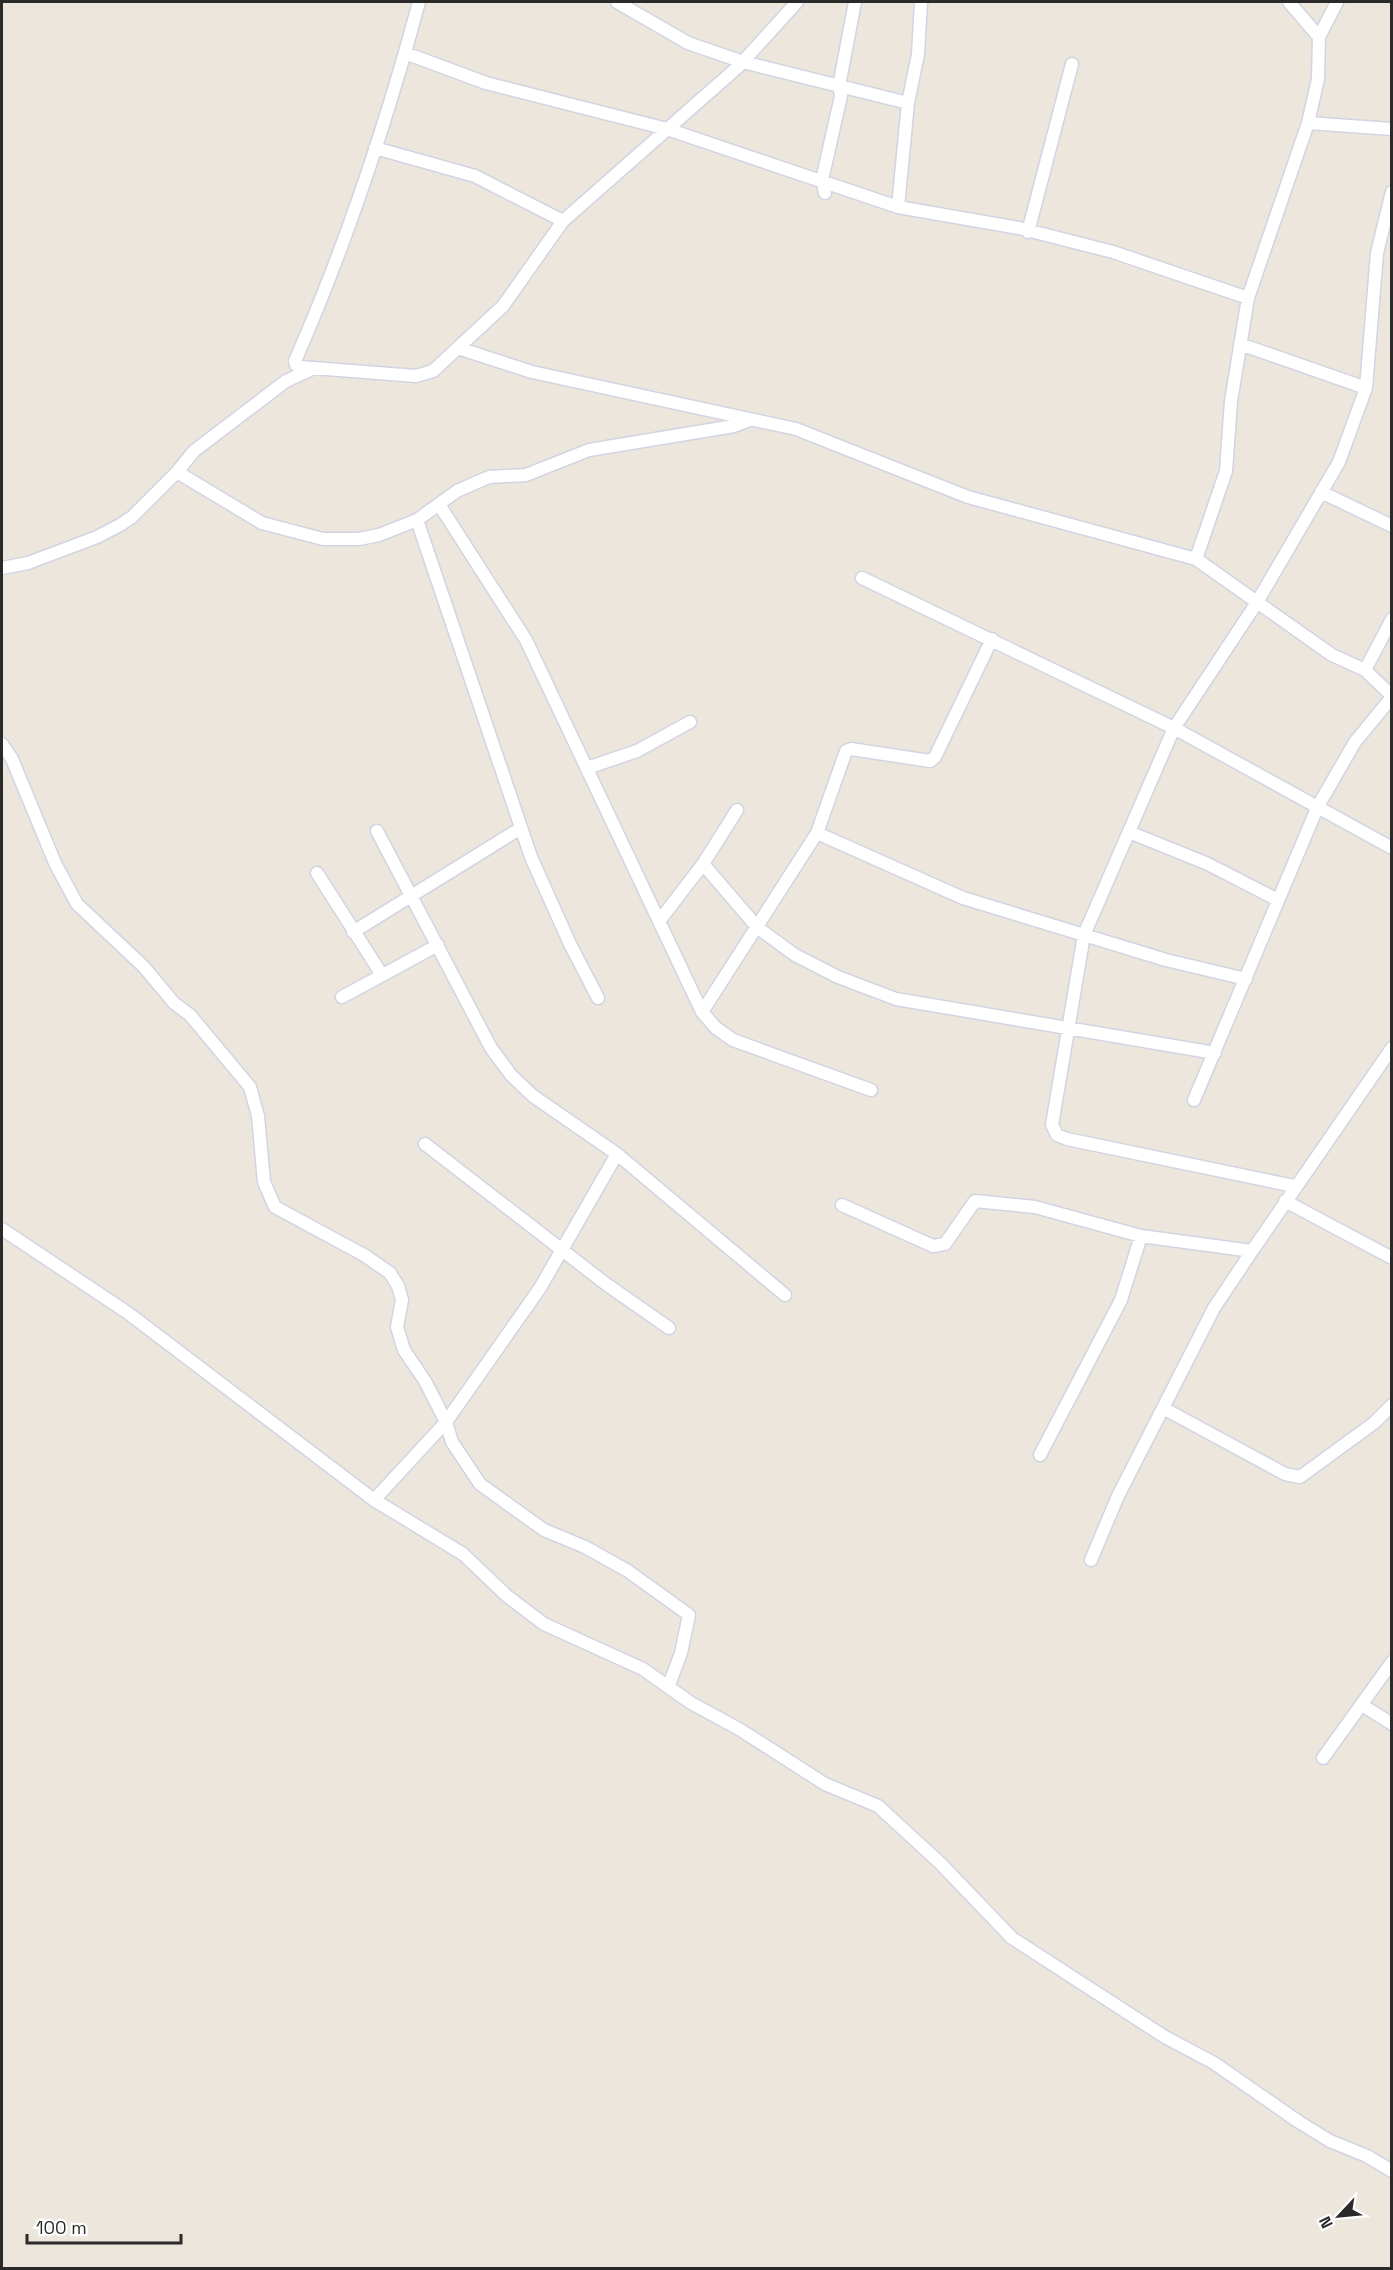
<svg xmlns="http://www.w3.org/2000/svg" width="1393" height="2270" font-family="'Space Grotesk',sans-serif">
  <rect width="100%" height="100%" fill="#ece6dc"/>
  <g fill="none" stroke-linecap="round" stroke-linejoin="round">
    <g stroke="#d2d4e3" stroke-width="15">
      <path id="minor" d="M419 2C386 124 346 245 295 361L296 365 300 367 416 376 433 371 503 306 563 221 739 66 797 2
        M617 2 688 43 743 62 908 103
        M1289 2 1319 37
        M405 53 486 83 667 129 898 207 1019 228 1113 252 1248 298
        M1308 123 1318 79 1319 37 1337 2
        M375 148 475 176 563 221
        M825 193 822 180 841 96 839 86 855 2
        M898 207 908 103 918 54 921 2
        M1028 232 1072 64
        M1240 344 1366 388
        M458 348 532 372 796 429 968 497 1196 559 1332 655 1365 670 1392 696
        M177 472 262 523 323 539H359L379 535 417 520 457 491 489 477 526 475 589 450 734 426 750 420
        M1321 492 1392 526
        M440 506 526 640 702 1012 716 1028 733 1040 871 1090
        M417 520 531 857 570 944 598 998
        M1196 559 1226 471 1231 401 1248 298 1308 123 1392 129
        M2 568 28 563 97 537 120 525 132 517 177 472 194 451 286 381 310 370
        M862 578 1174 728 1392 848
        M1365 670 1392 619
        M2 744 12 759 55 863 77 904 144 967 174 1003 190 1015 250 1087 258 1116 264 1182 275 1207 364 1255 390 1273 398 1286 402 1300 397 1327 404 1350 425 1381 446 1422 452 1442 480 1484 544 1530 585 1547 628 1571 689 1615 681 1653 669 1685
        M587 768 637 751 690 722
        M377 831 491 1048 511 1075 533 1096 617 1154 785 1295
        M1129 832 1208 864 1278 900
        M817 833 963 898 1166 960 1246 979
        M703 864 758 928 795 955 838 977 896 999 1215 1053
        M317 873 382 975
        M660 920 703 864 737 810
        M353 932 521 828
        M342 997 438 945
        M702 1012 817 833 846 751 851 749 930 761 935 757 992 639
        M1194 1100 1318 806 1355 742 1392 697
        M425 1144 606 1284 669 1328
        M1294 1186 1067 1139 1057 1135 1052 1125 1084 935 1174 728 1256 604 1339 462 1366 388 1377 253 1392 192
        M1285 1201 1392 1258
        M842 1205 933 1246 945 1244 975 1201 1035 1207 1141 1236
        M2 1229 128 1313 374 1500 463 1554 507 1596 544 1624 643 1669 691 1703 739 1729 825 1784 878 1806 940 1863 1012 1938 1165 2037 1214 2063 1299 2122 1330 2141 1367 2156 1392 2171
        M1163 1408 1214 1308 1252 1251
        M1040 1455 1121 1300 1141 1236 1252 1251 1392 1048
        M374 1500 446 1422 540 1288 617 1154
        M1091 1560 1118 1496 1163 1408 1285 1474 1300 1477 1374 1423 1392 1405
        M1362 1705 1392 1724
        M1323 1758 1392 1662"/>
    </g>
    <use href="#minor" stroke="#fff" stroke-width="12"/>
  </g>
  <rect width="1393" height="2270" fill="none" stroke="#2a2a2a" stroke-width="6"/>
  <g transform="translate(1339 2216) rotate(244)" stroke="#ffffff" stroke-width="4.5" paint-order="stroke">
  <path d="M0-4.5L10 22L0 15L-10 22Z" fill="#2a2a2a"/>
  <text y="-9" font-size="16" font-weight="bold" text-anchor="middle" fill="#2a2a2a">N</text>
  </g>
  <path d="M27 2234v9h154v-9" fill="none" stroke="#2a2a2a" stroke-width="3"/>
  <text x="36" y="2234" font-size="18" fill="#2a2a2a" stroke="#ffffff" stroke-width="4.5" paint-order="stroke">100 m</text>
</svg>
